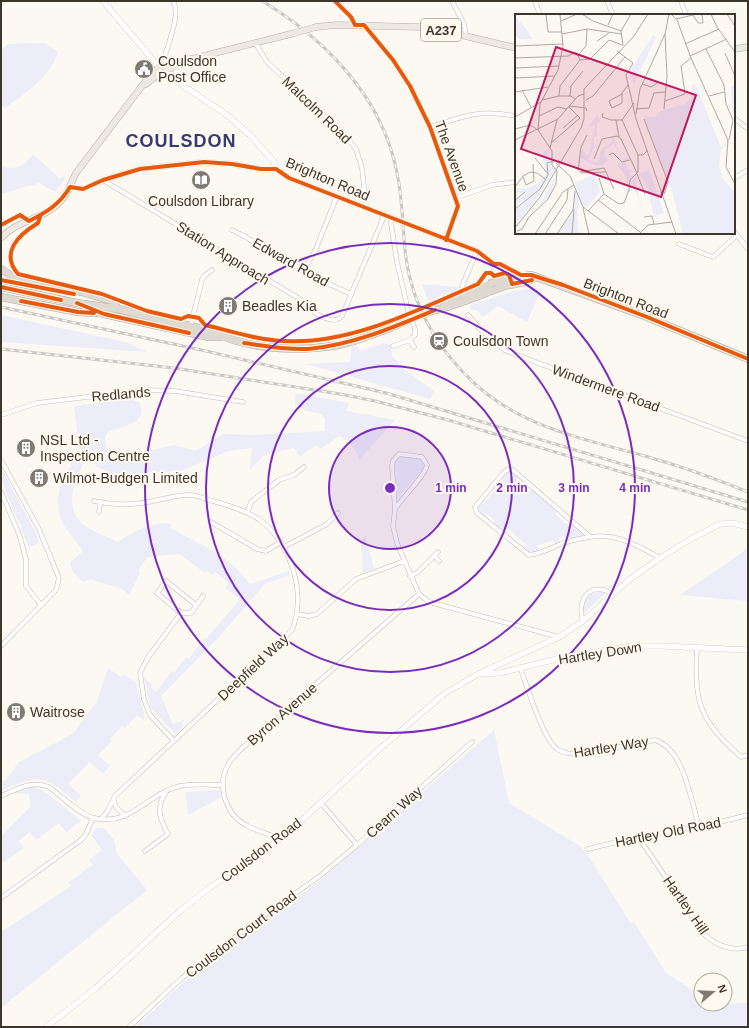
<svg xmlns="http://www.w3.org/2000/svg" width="749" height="1028" font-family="Helvetica,sans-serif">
  <rect width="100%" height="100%" fill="#fcf8f2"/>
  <path fill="#ecedf9" d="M44 43 58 52C51 76 25 94 5 108L1 104V50L8 44Z
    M33 154 60 179 63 176 66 178 55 192 39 183 1 194V165C16 172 24 166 33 154Z
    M422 284 460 287 457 290 428 301Z
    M542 288 527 322 498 306 483 317 478 311 471 309 469 306 513 291Z
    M1 315 125 342 147 352 1 342Z
    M383 343 391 345 392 356 408 372 434 391 430 399 306 364 350 362 352 346 357 345 360 351Z
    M296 393 349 403 346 411 395 420 359 460C357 450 349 440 339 436L321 449 316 445 300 457 294 448 264 455 250 470 252 448 228 451 181 471 114 474 97 467 92 460 85 461C73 481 62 511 87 527 96 533 108 537 118 542 130 533 156 520 171 524L170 528 219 554 234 566 250 584 289 571 290 575 265 584 219 637 161 696 173 724 186 719 182 723 183 727 175 734 151 708 144 678 153 685 151 688 156 692 172 671 174 673 186 657 189 659 204 638 206 639 240 599 225 588 229 583 215 572 212 575 207 571 205 573 179 554 148 557 138 570 140 573 129 595C119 583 105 586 92 579L83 582 73 572 70 563 83 551 64 526 59 513 58 500 60 485 79 450 74 406 128 399 139 402C150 425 120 425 107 433L105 438 108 456 119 458 174 445 196 451 223 434 255 435 325 431V419L322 414 306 411 295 404Z
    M401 456 420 459 425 465 424 468 397 499 395 463Z
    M1 467 36 533 39 543 28 547C21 520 1 494 1 467Z
    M509 469 518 474 517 480 529 491 534 488 558 510 555 514 570 527 573 523 589 536 570 541 567 535 558 538 561 544 556 546 553 540 537 546 539 553 533 555 522 551 527 545 507 528 502 533 492 525 495 520 487 514 484 518 477 513 476 505 479 501 483 504 495 490 491 487 495 483 499 487 504 481 500 477Z
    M365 534 374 569 363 572 361 544Z
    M748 545V601L680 595 743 552Z
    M597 591 607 592 582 615C582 602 584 596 597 591Z
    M108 668 121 677 124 674 136 683 145 717 143 720 137 715 125 728 122 726 110 739 112 741 98 755 110 766 103 774 90 762 68 784 81 796 76 802C44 774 40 774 1 791V782L6 780 19 762 73 734 97 701Z
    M494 730 509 803 580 846 591 860 631 924 634 922 666 973 701 996V1004L748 1003V1027H135L185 981 323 878Z
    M33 786 47 793 81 821 66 832 59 823 36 840 30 832 18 841 24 848 1 864V836L30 807 29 794 10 793Z
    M220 790 222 797 188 815 186 792Z
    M96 828H104L114 840 117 854 147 890 1 1008V932L71 886 68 882 93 865 89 860 102 850 92 836 93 832Z"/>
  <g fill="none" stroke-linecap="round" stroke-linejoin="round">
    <g stroke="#c1bcb6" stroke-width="5">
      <path id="street" d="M335 1 351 17 355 25
        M452 1 464 24 466 36
        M535 1 540 15
        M607 1 613 15
        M681 1 686 15
        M364 25 393 60 410 86 430 127 458 206 446 240
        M256 44 267 62 342 132 356 149 362 168 366 207
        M163 65C165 48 182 17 173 1
        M734 118 748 129
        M430 127C464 116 479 109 516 116
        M734 178 748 170
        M103 180 298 298C306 306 331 329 342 316L385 214
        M455 198 492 185 516 182
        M390 217 397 262 408 310
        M232 230 242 235 318 279 351 294
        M734 231 748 249
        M679 244 713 257 736 236
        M303 271 315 251 337 196
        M462 286 477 251
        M468 315 481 330 506 351 748 441
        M190 328 202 280 204 276 212 270
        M410 340 414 347
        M393 346 410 340 415 335V329
        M1 415 37 403 146 390 175 391 243 402
        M1 460 39 529 59 578 56 590 1 646
        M1 492 19 534 26 559V586L41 605
        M94 501C105 503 118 505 130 504 149 504 168 496 187 495 197 494 204 499 213 501 252 512 272 520 289 559 299 581 301 608 292 630L115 796 107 812 101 819
        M395 509C402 498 425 476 427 465L422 457 399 454 393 461 392 466 395 509 393 526 397 543 419 594 429 602 559 637
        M248 511 251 502 279 480 294 475 304 467
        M99 512 100 502
        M211 522 257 549 266 551 281 542
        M589 536 513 470 509 469 504 472 475 507 477 513 529 555C540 554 551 548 561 544 603 529 622 536 660 558
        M284 547 327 524 338 513
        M435 557 439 561
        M410 576 418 572 438 552
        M181 613H191L203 596
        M297 614 309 616 317 614 356 579 404 561
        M583 621C576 599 591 580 612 594
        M697 647C694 704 699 719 741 757L748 755
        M520 667C527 686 543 739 557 749 564 754 573 754 581 754L655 740C684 749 691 800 699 827
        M174 741 150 715 144 699 140 673 149 656 181 613 157 593 166 581 196 605
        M1 796C17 789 32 780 49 787 60 795 80 815 94 818 131 827 148 793 180 786 194 783 209 785 223 785
        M114 801 116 807 125 816
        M321 803 357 845
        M639 838 704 934C715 945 732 952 748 947
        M280 839C269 833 257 832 246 825 225 814 216 784 229 763 231 759 236 755 239 751L419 594
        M588 849C641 835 695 829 748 815
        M145 851 168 834C160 819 155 808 166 792
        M1 898 81 840 86 834 93 818
        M129 1027 182 978 217 950 321 875 357 845 472 742"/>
    </g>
    <g stroke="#c1bcb6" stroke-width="6">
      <path id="secondary" d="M103 1 159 67 185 87 227 115 250 135 274 162 276 169
        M177 82C174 74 177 70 182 65
        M70 187 83 189 103 180 140 169 204 162 232 164 261 169H276L289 178 477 251 494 264 503 283
        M494 264H500L521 275
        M482 287 489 271 484 256
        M480 674 500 673 561 658 631 646H662L748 650
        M46 1027 96 988 180 911 209 888 256 857 289 832 376 752 444 694 478 674 559 637 583 621 630 579 660 558 691 539 720 524 733 523 748 527"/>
    </g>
    <g stroke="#b6aea3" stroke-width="7">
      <path id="primary" d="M316 27 335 25 420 27 444 31 516 48
        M734 49 748 47
        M146 84 161 72 188 62
        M1 238C17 220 45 219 61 201 69 192 71 183 76 173L148 78 159 67 291 34"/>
    </g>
    <g stroke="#b6aea3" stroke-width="8">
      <path id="highway" d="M1 269 15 278 82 292 112 301 118 309
        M1 287 77 303 118 309 211 331C249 350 297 352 339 345 355 342 370 335 385 330 401 324 420 313 436 310 460 304 482 294 505 286 516 283 528 283 537 277
        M1 297 78 312 96 313
        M444 304 492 283 510 278 531 275 647 317 748 359
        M87 307 104 314 209 337H220"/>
    </g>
    <use href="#street" stroke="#fffefd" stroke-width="4"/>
    <use href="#secondary" stroke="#fffefd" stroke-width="5.5"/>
    <use href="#primary" stroke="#ece8e2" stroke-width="6"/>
    <use href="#highway" stroke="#ded9d1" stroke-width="7"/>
    <g stroke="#c9c8c6" stroke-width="3">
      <path id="rail" d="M262 1C319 35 373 88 392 153 402 185 402 217 405 250 411 308 442 358 487 394 536 432 598 442 655 459 687 468 718 480 748 492
        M1 307 206 351 386 393 748 502
        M1 349 174 368 340 394 375 401 448 420 748 510"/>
    </g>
    <use href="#rail" stroke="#fff9ef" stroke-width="1.5" stroke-dasharray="4.5" stroke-linecap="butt"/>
    <g stroke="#c1bcb6" stroke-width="5" stroke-linecap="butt">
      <path id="street-bridge" d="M408 310 415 329"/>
    </g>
    <g stroke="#b6aea3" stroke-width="7" stroke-linecap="butt">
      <path id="primary-bridge" d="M291 34 316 27"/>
    </g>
    <use href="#street-bridge" stroke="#fffefd" stroke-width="4"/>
    <use href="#primary-bridge" stroke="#ece8e2" stroke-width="6"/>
    <g stroke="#fff9ef" stroke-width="6">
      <path id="cycleway" d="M335 1 351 17 355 25H364L393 60 410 86 430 127 458 206 446 240
        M40 217 38 223C18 235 0 253 18 274L102 294 147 311 181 319 188 316 199 318 205 325C231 331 257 340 285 341 351 345 419 309 478 284L486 273H491L494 276 505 273 509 275 512 284 532 280
        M1 225 20 215 29 221C47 212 60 204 70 187L83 189 103 180 140 169 204 162 232 164 261 169H276L289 178 477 251 494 264H500L521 275H531L563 285 647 317 748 359
        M1 280 74 294
        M1 287 61 300
        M21 301 78 312 94 313
        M77 303 104 314 189 333
        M244 343C265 346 286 350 308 349 353 345 394 327 435 310"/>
    </g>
    <use href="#cycleway" stroke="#e8590c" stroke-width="4"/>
  </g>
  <circle cx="390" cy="488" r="61" fill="#7b2cbf" fill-opacity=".12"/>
  <g fill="none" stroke="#7b2cbf" stroke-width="2">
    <circle cx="390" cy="488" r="61"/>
    <circle cx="390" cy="488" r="122"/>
    <circle cx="390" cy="488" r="184"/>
    <circle cx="390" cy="488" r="245"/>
  </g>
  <defs>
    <g id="civic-disc" transform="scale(1)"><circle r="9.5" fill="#7f7a72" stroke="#fff9ef"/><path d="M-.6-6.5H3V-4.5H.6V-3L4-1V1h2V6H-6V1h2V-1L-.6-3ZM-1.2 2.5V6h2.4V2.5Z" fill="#fff"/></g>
    <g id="library-disc" transform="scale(1)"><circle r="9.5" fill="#7f7a72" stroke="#fff9ef"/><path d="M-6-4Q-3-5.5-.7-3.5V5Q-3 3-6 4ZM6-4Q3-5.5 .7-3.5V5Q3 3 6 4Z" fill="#fff"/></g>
    <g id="building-disc" transform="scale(1)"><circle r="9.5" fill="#7f7a72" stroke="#fff9ef"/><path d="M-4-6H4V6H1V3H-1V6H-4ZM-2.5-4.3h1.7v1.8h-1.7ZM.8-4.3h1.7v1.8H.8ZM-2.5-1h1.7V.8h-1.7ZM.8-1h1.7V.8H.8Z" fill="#fff"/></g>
    <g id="station-disc" transform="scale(1)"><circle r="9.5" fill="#7f7a72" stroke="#fff9ef"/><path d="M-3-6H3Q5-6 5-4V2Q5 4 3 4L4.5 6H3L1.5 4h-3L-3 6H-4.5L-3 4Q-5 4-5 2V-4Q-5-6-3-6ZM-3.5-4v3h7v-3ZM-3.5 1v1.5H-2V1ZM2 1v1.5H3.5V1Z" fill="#fff"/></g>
  </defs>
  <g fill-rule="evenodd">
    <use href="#civic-disc" x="144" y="69"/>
    <use href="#library-disc" x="201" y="180"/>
    <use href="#building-disc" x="228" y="306"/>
    <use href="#station-disc" x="439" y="341"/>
    <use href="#building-disc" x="26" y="448"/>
    <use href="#building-disc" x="39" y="478"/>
    <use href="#building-disc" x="16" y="712"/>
  </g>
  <g text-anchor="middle" stroke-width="4" stroke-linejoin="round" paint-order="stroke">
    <rect fill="#fff9ef" stroke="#767067" stroke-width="1" x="421" y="19" width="40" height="22" rx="3"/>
    <g font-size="13" font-weight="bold" fill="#3c362d">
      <text x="441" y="35">A237</text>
    </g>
    <g font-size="14" fill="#3c362d" stroke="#fff9ef" text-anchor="start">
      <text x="158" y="66">Coulsdon<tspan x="158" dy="16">Post Office</tspan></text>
      <text x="201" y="206" text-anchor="middle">Coulsdon Library</text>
      <text x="242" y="311">Beadles Kia</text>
      <text x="453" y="346">Coulsdon Town</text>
      <text x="40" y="445">NSL Ltd -<tspan x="40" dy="16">Inspection Centre</tspan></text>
      <text x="53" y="483">Wilmot-Budgen Limited</text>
      <text x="30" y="717">Waitrose</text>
    </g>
    <g font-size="14" fill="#3c362d" stroke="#fff9ef">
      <text transform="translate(317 110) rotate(44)" y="5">Malcolm Road</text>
      <text transform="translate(452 156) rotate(70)" y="5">The Avenue</text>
      <text transform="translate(328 179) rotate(23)" y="5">Brighton Road</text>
      <text transform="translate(223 253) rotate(32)" y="5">Station Approach</text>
      <text transform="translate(291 262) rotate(29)" y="5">Edward Road</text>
      <text transform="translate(626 298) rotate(21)" y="5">Brighton Road</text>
      <text transform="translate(606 388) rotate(20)" y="5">Windermere Road</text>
      <text transform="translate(121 394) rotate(-5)" y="5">Redlands</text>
      <text transform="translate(600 653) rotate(-9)" y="5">Hartley Down</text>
      <text transform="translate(253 667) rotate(-43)" y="5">Deepfield Way</text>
      <text transform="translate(282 714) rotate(-41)" y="5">Byron Avenue</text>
      <text transform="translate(611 747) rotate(-9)" y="5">Hartley Way</text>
      <text transform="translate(394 812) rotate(-42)" y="5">Cearn Way</text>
      <text transform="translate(668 832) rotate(-11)" y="5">Hartley Old Road</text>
      <text transform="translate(261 850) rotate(-37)" y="5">Coulsdon Road</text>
      <text transform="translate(686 905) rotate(55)" y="5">Hartley Hill</text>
      <text transform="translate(241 934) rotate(-37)" y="5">Coulsdon Court Road</text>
    </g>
    <g font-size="18" font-weight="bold" letter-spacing="1" fill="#343a75" stroke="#fff9ef">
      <text x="181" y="147">COULSDON</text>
    </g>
  </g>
  <g transform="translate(515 14)">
    <rect width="220" height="220" fill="#fcf8f2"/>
    <path d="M0 2 12 16 17 25H4L0 21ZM138 21 141 23 119 70 114 58ZM180 70 206 133 212 131 206 135 204 153 208 165 220 179V220H168L157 177 129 102 139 103 148 96 170 90 176 84 177 71ZM216 72H220V95L217 97ZM82 101 86 107 82 109V123L79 122V132L73 145 77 148H82L85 144V137L97 128V122L108 145 113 143 114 145 105 147 108 146 99 130 90 136 89 141 93 145 88 152 77 150 65 144 67 135 71 141 74 140 80 111 74 113ZM34 134 33 145H36L40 155 20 188 0 213V196L26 175 0 192V187L11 178 0 179V174L11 175 23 170 32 159 27 144 29 138ZM105 148 111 149 112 154 116 157 114 158 116 162H119L114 166 113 178 109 184 113 171 109 159 102 151ZM134 156 149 199 139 202 130 167 123 160ZM80 160 85 178 71 194 65 187 60 169ZM41 161 36 180 23 193 36 170ZM122 162 121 170 128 201 123 182 116 168ZM61 175 64 188 62 201 64 220H43L58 196Z" fill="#ecedf9"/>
    <path fill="none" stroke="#afaaa3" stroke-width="1" d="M31 0 33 18H46M67 0 78 7 106 17 108 32M156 0 162 6 176 44 213 126 211 153 220 170M196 0 202 13 220 38M212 0 220 12M161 5 178 1 183 9H188L187 0M46 7 62 0M93 11 98 0M106 17 116 0M47 20 72 15 107 20M82 27 94 19M170 30 204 15M1 32 48 30M191 35 209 71 211 90 218 106M102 37 118 49 111 61 121 105 161 220M210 39 220 62M64 40 71 32 72 15M175 42 212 25M0 44 53 42 61 38 65 46M65 46 75 45 94 26 107 31M0 54 44 52M0 64 40 62M127 70 136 73 144 68M7 76 16 93M0 78 33 73M107 80 94 87 97 94 107 89V79L113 71M44 82 45 72 65 46M55 82 56 72 68 57M194 82 209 78M27 86 44 82H56L60 85M71 86 78 82 110 43M150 87 170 80 166 52 176 44M54 92 71 94 72 97M121 95 134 94 139 79 151 78M149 95 152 62 150 20M88 99 87 103 96 106H107L119 89M121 100 125 75 150 20 154 0M24 102 43 93 52 95M0 103 26 88M129 105 153 168 149 180M101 106 104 123M107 106 123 141M48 114 63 101M0 115 15 111 23 116M23 116 25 90 43 56 48 32 45 0M0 126 43 105 63 82 69 80M214 126 218 106M36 129 65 104 53 92M35 134 42 106M94 141 98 139 107 148 115 146M123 141H128L133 136M20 144 33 160M79 145 87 125 102 122 106 125 122 159M41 149 55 162 68 193 104 220M63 157 66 133 72 121M64 158 89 154 99 175M66 159 90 158M122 160 130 180M8 163 11 171 19 167 18 150M84 164 89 180M0 173 8 162 15 158 22 159 30 165M0 186 10 178M83 186 125 218M68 194 74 220M0 195 25 175 33 161 32 149 39 147M73 197 89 180 104 190 109 189 114 176 115 166 123 158V141M129 203 137 202 139 210M0 214 25 183 66 114 69 105V75L119 22 133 0M2 217 7 215 14 203 33 185 41 170 42 157 37 151V137L23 116M20 220 48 178 59 171M30 220 52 186 53 175M42 220 58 196 60 177M57 220 59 195M124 220 133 211 157 208"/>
    <path fill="#c2185b" fill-opacity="0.15" stroke="#c2185b" stroke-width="2" d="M41 33 181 81 146 183 6 135Z"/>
    <rect width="220" height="220" fill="none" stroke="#3c362d" stroke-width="2"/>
  </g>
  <circle cx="390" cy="488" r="6" fill="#7b2cbf" stroke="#fff9ef" stroke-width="2"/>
  <g font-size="12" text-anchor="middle" font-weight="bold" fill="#7b2cbf" stroke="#fff9ef" stroke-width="4" stroke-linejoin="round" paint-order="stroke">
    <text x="451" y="492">1 min</text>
    <text x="512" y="492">2 min</text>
    <text x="574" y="492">3 min</text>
    <text x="635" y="492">4 min</text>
  </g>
  <rect width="749" height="1028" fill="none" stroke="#3c362d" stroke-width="4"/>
  <g transform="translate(713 992) rotate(71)"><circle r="19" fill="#fff9ef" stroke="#b1aba1"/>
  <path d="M0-3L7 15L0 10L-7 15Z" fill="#7f7a72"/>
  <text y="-6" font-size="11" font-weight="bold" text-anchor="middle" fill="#3c362d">N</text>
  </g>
</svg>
